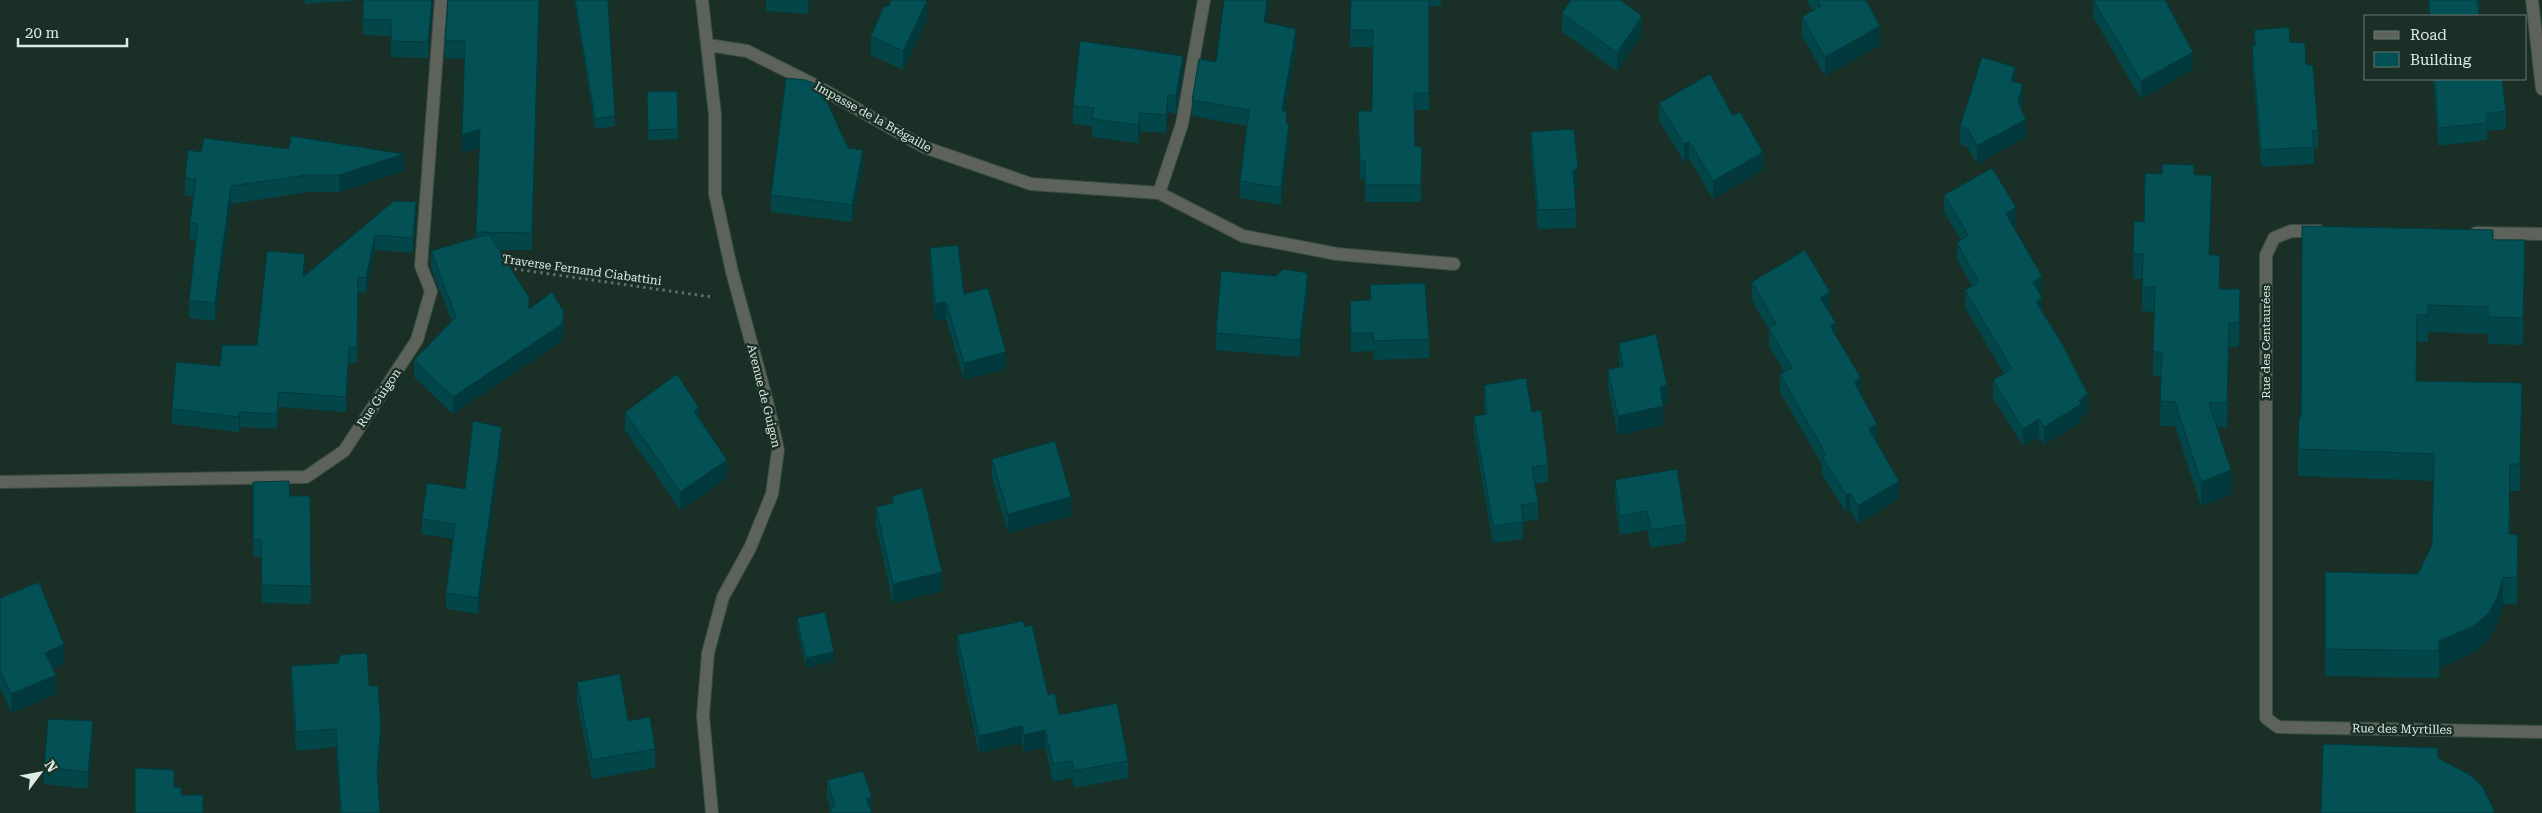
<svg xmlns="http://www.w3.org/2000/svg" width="2542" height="813" font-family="'Roboto Serif',serif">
  <rect width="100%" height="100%" fill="#1a2f26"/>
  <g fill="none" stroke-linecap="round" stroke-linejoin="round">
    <g stroke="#394d44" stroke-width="14">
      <path id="minor" d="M702 0 715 115V194L732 272 767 401 778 450 772 494 750 548 723 597 708 653 703 716 712 813
        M2532 0 2542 89
        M708 45 747 51 815 85 924 147 1031 184 1159 193 1182 124 1204 0
        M1159 193 1243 236 1337 254 1454 264
        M2319 231H2291L2274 238 2266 255V718L2278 727 2542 732
        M2476 233 2542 234
        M0 482 306 477 344 451 417 340 431 291 421 266 441 0"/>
    </g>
    <path stroke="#5f7169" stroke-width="3" stroke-dasharray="2.5 4" stroke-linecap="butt" d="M508 268 712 297"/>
    <use href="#minor" stroke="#5d625a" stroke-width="12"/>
  </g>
  <path fill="#034649" d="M305 0H433L428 58 391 57V36L363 35V0L305 4Z
    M448 0H540L532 250H499L529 308 564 329 562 341 453 414 414 377V360L452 322 431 268V251L476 238 480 147 462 153 465 59 445 58V41Z
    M574 0H608L615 126 595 129Z
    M766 0H809L808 14 766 11Z
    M1351 0H1441V6H1429V110H1414L1415 146 1422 147 1421 202H1365V179H1360L1358 111H1372L1373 47H1350Z
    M1806 0H1866L1880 45 1825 76 1802 36V17L1813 11Z
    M2093 0 2193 69 2141 99 2093 17Z
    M2428 0H2479V16H2429Z
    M1562 13 1642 35 1617 71 1562 32Z
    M927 20 903 70 871 55V36Z
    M1266 23 1296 45 1285 111 1287 124 1289 141 1281 205 1240 198V181L1247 126 1192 116V100L1216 62Z
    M2254 30 2290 42 2306 65 2318 131V148H2314V164L2261 167 2252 63V46H2254Z
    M1183 73 1176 114 1168 112 1166 133 1140 131 1138 143 1092 137V126L1073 124V106Z
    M2433 79H2502L2506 111V129L2487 131V140L2438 146Z
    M2015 82 2023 102 2021 109 2026 137 1977 164 1968 148 1960 144V126Z
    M647 92 678 129V139L648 140Z
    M1659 103 1763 170 1713 199 1689 158 1684 162 1659 121Z
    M1531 132 1578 187 1574 188 1576 209V228L1538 229 1531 151Z
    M848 148 863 167 852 222 771 212V195Z
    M201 152 404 171 339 192H308L231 204 215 321 189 318V300L196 241 190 239V222L193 197 185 195V178Z
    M2194 175 2212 200 2210 255 2220 289 2240 314 2239 347H2229L2227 428 2217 427 2231 495 2201 506 2175 426H2160L2161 376H2153L2154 312 2142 311V279H2133V254L2144 222Z
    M1944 195 2016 225 2014 227 2042 294 2041 295 2042 312 2088 412 2081 417V422L2044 445 2039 437 2023 446 1993 398V380L2004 374 1965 308V290L1972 286 1957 260V243L1961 240 1944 212Z
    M394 201 416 217 413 253 375 250 366 293 358 292 357 363H349L346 412 279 407 277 429 240 427 239 432 172 424V409L220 366 257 345 305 269V276Z
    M2493 240 2525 267 2523 345 2488 344V334L2428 332V342H2417V381L2522 410 2520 491H2510V534L2518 562 2517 605 2503 604 2497 625 2488 641 2473 653 2439 668V678L2325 676V572L2418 574 2432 545 2434 481 2298 476V449L2301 417Z
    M930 248 964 294 1006 369 964 380 946 319 935 321 930 265Z
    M1276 276 1308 290 1300 357 1216 350V333Z
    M1752 282 1830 309 1828 310 1836 336 1861 394 1877 441V442L1899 499 1858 524 1850 510 1846 512 1822 475V465L1780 392V374L1784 372 1769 346V330L1752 300Z
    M1350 301 1429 339V358L1374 360 1373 351 1351 352Z
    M1619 343 1667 404H1663V425L1618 435 1608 388V370L1620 367 1619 361Z
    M1484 385 1532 412 1548 465V482L1535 484 1538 502V519L1523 522V539L1493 543 1474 433V416L1485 415 1484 402Z
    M625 412 699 419 727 478 680 510 625 430Z
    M502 443 478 614 446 609V593L453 539 422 534V519L465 489Z
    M992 459 1071 516 1008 533 992 478Z
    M1615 480 1686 524V542L1651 548 1647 530 1620 535 1615 499Z
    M253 482 290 496H310L311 604 262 603 261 557H253Z
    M892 496 942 591 893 603 876 526V507L892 503Z
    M0 598 64 663 53 668 56 694 11 713 0 688Z
    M797 618 834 661 806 668 797 628Z
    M957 635 1048 695 1059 715 1128 761V778L1074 788 1072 778 1053 782 1045 747 1024 752 1022 743 979 753 957 652Z
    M291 666 369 686 381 745 378 780 380 813H340L336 747 296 751 291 685Z
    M577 682 628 721 655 749V768L592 779 577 701Z
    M93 738 88 789 44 784V767Z
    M827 780 872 813H830V808L827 798Z"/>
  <path fill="#02393c" d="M432 0H433L428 58V42Z
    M539 0H540L532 250V233Z
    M808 0H809L808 14Z
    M1267 0H1270L1264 39V22Z
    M927 1V20L903 70V51Z
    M1642 16V35L1617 71V53Z
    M1880 26V45L1825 76V57Z
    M1296 29V45L1282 127V110Z
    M2193 52V69L2141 99V81Z
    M1183 56V73L1176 114V96Z
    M2015 67V85L2011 81Z
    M2023 84V102L2018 120V102Z
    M1168 94V112L1166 133V115Z
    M1140 113V131L1138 143V125Z
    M2026 119V137L1977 164V146Z
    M1289 124V141L1281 205V188Z
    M480 129V147L462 153V135Z
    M1689 141V158L1684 162V144Z
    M863 150V167L852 222V205Z
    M1763 152V170L1713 199V181Z
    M404 154V171L339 192V175Z
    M1578 168V187L1573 189V170Z
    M2212 175V200L2209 280V255Z
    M231 186V204L215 321V303Z
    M416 202V217L413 253V238Z
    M2016 207V225L2006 231V214Z
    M375 235V250L366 293V278Z
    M2525 240V267L2523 345V318Z
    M305 254V269L303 292V277Z
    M1308 273V290L1300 357V340Z
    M2042 276V294L2033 300V282Z
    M2240 289V314L2239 347V323Z
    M1830 292V309L1820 315V298Z
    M2042 298V316L2036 302Z
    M946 302V319L935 321V304Z
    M564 312V329L562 341 453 414V397Z
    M1836 323V340L1830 326Z
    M2229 323V347L2227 428V403Z
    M349 348V363L346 412V397Z
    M1006 352V369L964 380V363Z
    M1861 378V395L1854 382Z
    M2522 383V410L2520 491V464Z
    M1667 385V404L1660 405V387Z
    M279 392V407L277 429V414Z
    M2088 394V412L2081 417V422L2044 445V427Z
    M1663 406V425L1618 435V416Z
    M699 408V426L694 411Z
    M240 412V427L239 432V417Z
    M2039 419V437L2023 446V429Z
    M1877 424V441L1869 446V429Z
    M502 427V443L478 614V598Z
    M727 460V478L680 510V492Z
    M2231 470V495L2201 506V482Z
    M1899 481V499L1858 524V506Z
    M1850 493V510L1846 512V495Z
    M1071 497V516L1008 533V514Z
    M942 572V591L893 603V584Z
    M2503 577V604L2497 625 2488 641 2473 653 2439 668V641Z
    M64 644V663L45 672V653Z
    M834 652V661L806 668V658Z
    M56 675V694L11 713V694Z
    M93 721V738L88 789V772Z
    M1022 726V743L979 753V736Z
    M381 727V745L377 787V769Z
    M1045 730V747L1024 752V735Z
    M872 797V813L866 799Z"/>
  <path fill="#035155" stroke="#02393c" d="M363 0H432L428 42 391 41V20L363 19Z
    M448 0H539L532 233 476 232 480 129 462 135 465 41H445Z
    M575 0H608L615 116 595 119Z
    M891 0H925L927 1 903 51 871 36 884 6 888 7Z
    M1224 0H1267L1264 22 1296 29 1282 110 1287 112 1286 124H1289L1281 188 1240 181 1249 110 1192 100 1199 59 1216 62Z
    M1351 0H1429V93H1414L1415 146 1422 147 1421 185H1365V161H1360L1358 111H1372L1373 30H1350Z
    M1571 0H1620L1642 16 1617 53 1562 13Z
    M1817 0H1866L1880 26 1825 57 1802 17 1821 6Z
    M2093 0H2165L2193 52 2141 81Z
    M2429 0H2477L2479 16H2430Z
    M2289 27 2290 42 2305 43 2306 65H2313L2318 131H2312L2314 147 2261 150 2252 46H2256L2254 30Z
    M1080 41 1183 56 1176 96 1168 94 1166 115 1140 113 1138 125 1092 119 1094 108 1073 106Z
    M1982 57 2015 67 2011 81 2023 84 2018 102 2026 119 1977 146 1968 129 1960 126Z
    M1710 74 1733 116 1740 112 1763 152 1713 181 1689 141 1684 144 1659 103Z
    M786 78 806 80 820 86 848 148 863 150 852 205 771 195Z
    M2435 79H2502L2506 111 2486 114 2487 123 2438 128Z
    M677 91 678 129 648 130 647 92Z
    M1574 129 1578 168 1573 170 1576 209 1538 210 1531 132Z
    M291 136 404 154 339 175H308L231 186 215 303 189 300 198 224 190 222 196 179 185 178 188 150 201 152 204 138 289 149Z
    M2162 164 2194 165V175H2212L2209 255H2220L2219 289H2240L2239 323H2229L2227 403H2209L2231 470 2201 482 2175 402 2160 401 2162 352H2153L2155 287H2142L2143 254H2133L2134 221 2144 222 2145 173 2162 174Z
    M1992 168 2016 207 2006 214 2042 276 2033 282 2042 298 2036 302 2060 340 2088 394 2079 400 2081 404 2044 427 2039 419 2023 429 1993 380 2012 369 1965 290 1979 282 1957 243 1968 235 1944 195Z
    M394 201 416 202 413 238 375 235 366 278 358 277 357 348H349L346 397 279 392 277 414 240 412 239 417 172 409 176 362 220 366 222 345H257L267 251 305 254 303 277Z
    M2302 226 2493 230V240H2525L2523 318 2488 317V307L2428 305V315H2417L2416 381 2522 383 2520 464H2510L2509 534 2518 535 2517 578 2503 577 2497 598 2488 614 2473 626 2439 641V651L2325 649V572L2418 574 2432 545 2434 454 2298 449 2299 417H2301Z
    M489 234 529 297V309L552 292 564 312 562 324 453 397 414 360 456 317 431 251Z
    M958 245 964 294 988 288 1006 352 964 363 946 302 935 304 930 248Z
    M1805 250 1830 292 1820 298 1836 323 1830 326 1861 378 1854 382 1877 424 1869 429 1899 481 1858 506 1850 493 1846 495 1822 457 1826 455 1780 374 1792 368 1769 328 1776 324 1752 282Z
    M1283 269 1308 273 1300 340 1216 333 1221 271 1276 276Z
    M1425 283 1429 339 1374 341 1373 333H1351L1350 301 1371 300 1370 285Z
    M1656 334 1667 385 1660 387 1663 406 1618 416 1608 370 1623 366 1619 343Z
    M677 374 699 408 694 411 727 460 680 492 625 412Z
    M1526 378 1532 412 1541 410 1548 465 1532 467 1538 502 1521 505 1523 522 1493 526 1474 416 1487 414 1484 385Z
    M473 421 502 427 478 598 446 593 455 524 422 519 427 483 465 489Z
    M1055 441 1071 497 1008 514 992 459Z
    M1677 469 1686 524 1651 530 1647 511 1620 516 1615 480Z
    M289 481 290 496H310L311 586 262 585 261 539 253 540V482Z
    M922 488 942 572 893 584 876 507 894 503 892 496Z
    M39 582 64 644 45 653 56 675 11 694 0 670V598Z
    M825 612 834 652 806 658 797 618Z
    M1023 621 1025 627 1032 625 1048 695 1055 693 1059 715 1117 703 1128 761 1074 771 1072 761 1053 764 1045 730 1024 735 1022 726 979 736 957 635Z
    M367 653 369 686H378L381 727 377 769 380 813H341L336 729 296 732 291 666 338 663 340 655Z
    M620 674 628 721 650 717 655 749 592 760 577 682Z
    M48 719 93 721 88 772 44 767Z
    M2323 744 2438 748V758L2470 775 2482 786 2493 808 2494 813H2321Z
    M135 768 174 770V787H181V795H203V813H135Z
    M863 771 872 797 866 799 872 813H832L830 807 835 806 827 780Z"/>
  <g text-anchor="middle" stroke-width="5" stroke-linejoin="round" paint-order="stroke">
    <g font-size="12" fill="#deeae4" stroke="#1a2f26">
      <text transform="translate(873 117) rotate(29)" y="4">Impasse de la Brégaille</text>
      <text transform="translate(582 270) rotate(8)" y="4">Traverse Fernand Ciabattini</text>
      <text transform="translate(2266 342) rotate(-90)" y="4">Rue des Centaurées</text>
      <text transform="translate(764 396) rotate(76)" y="4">Avenue de Guigon</text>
      <text transform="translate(379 398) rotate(-56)" y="4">Rue Guigon</text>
      <text transform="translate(2402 729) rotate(1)" y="4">Rue des Myrtilles</text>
    </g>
  </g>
  <rect x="2364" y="15" width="162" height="65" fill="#1a2f26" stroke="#687a72"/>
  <rect x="2374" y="31" width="25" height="8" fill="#5d625a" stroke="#687a72"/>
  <text x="2410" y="40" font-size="15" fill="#deeae4">Road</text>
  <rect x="2374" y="52" width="25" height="15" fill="#035155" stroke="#687a72"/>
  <text x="2410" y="65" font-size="15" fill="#deeae4">Building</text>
  <g transform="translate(40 773) rotate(58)" stroke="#1a2f26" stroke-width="4" paint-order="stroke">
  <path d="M0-4L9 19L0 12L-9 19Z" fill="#deeae4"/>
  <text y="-8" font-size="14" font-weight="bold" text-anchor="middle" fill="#deeae4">N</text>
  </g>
  <path d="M18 38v8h109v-8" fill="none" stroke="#deeae4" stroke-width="2.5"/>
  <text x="25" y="38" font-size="15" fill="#deeae4" stroke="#1a2f26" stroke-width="4" paint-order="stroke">20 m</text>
</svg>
